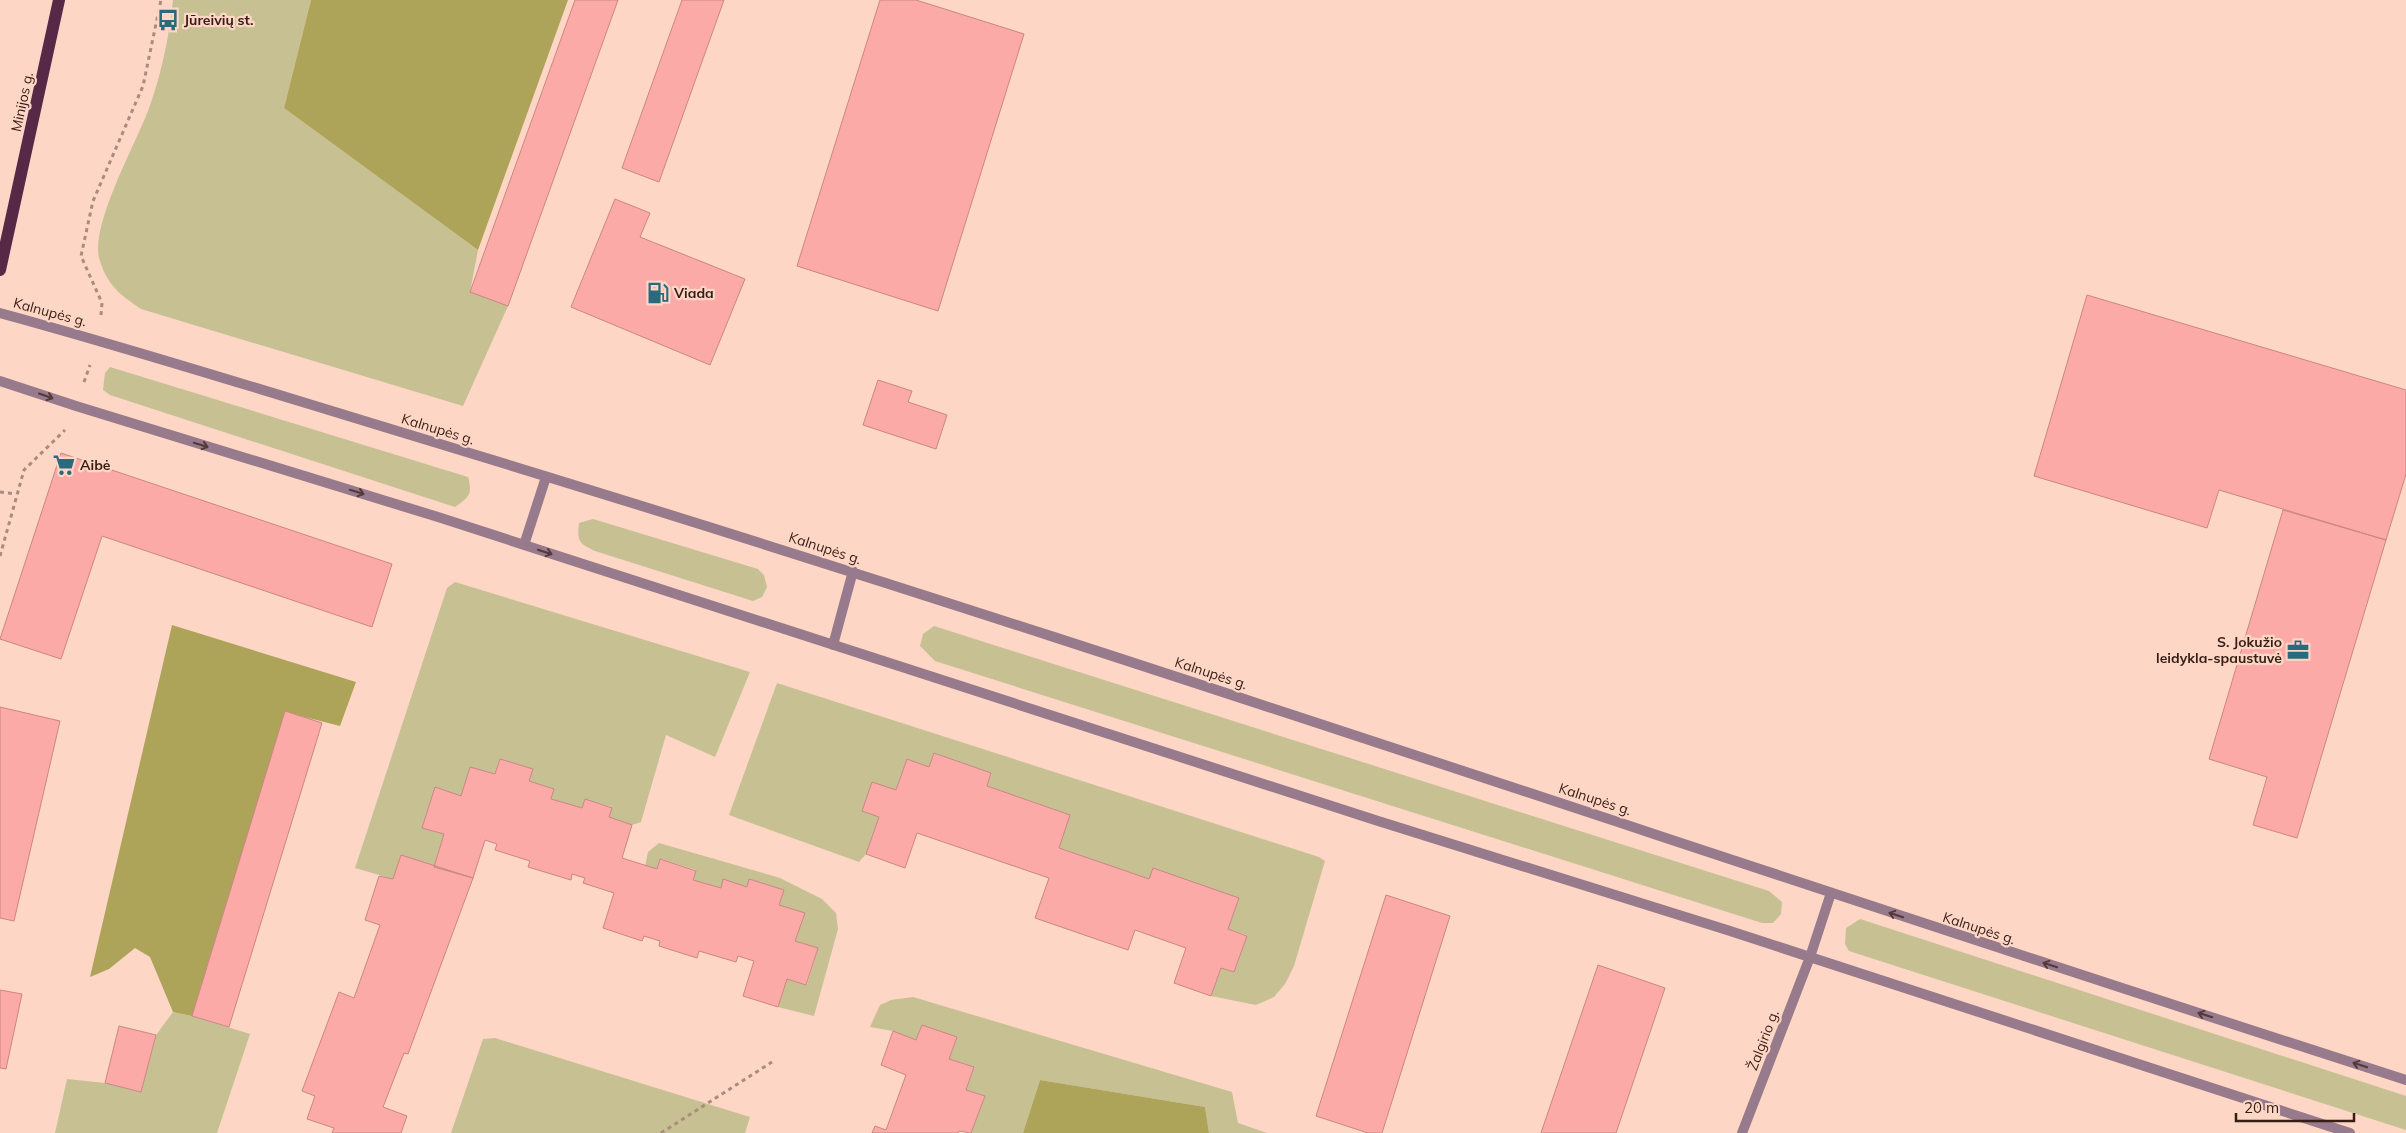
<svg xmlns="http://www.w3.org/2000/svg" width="2406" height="1133" font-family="Mulish,sans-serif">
  <rect width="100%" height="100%" fill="#fed6c6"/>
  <path fill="#c6c092" d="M173 0H311L284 108 478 250 470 292 508 306 463 406 141 309C119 294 107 285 99 258 91 224 135 145 148 111 161 76 169 38 173 0Z
    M110 367 468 477C473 494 469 497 455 507L110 395 103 390 105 373Z
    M593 519 758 569 764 575 767 587 762 597 753 601 595 551C579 543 577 542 579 523Z
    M455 582 750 672 715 757 666 735 641 822 632 825 609 817 611 807 585 799 582 808 551 799 554 789 529 781 533 769 500 759 495 774 470 767 461 796 435 787 422 828 444 834 434 867 402 855 393 879 355 868 447 588Z
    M934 626 1769 891 1782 902 1781 914 1773 923H1762L935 661 920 646 923 634Z
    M777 683 1319 857 1325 861 1294 966 1285 984 1274 997 1256 1005 1211 996 1221 968 1234 972 1247 935 1228 929 1149 879 1059 848 1070 815 987 786 991 773 934 753 929 767 907 759 896 790 872 782 862 811 879 817 866 854 859 862 729 815Z
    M659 843 780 878 822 899 836 913 838 929 814 1016 778 1007 787 979 807 985 818 948 795 941 804 913 779 905 784 890 749 879 747 887 724 880 721 888 693 880 696 870 661 859 657 869 645 866 648 852Z
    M1860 919 2406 1096V1130L1849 951 1845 944 1846 928Z
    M913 997 1232 1092 1238 1123 1267 1133H1209L1205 1107 1040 1080 1023 1133H971L984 1096 966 1090 974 1067 949 1059 957 1037 922 1025 916 1040 893 1031 870 1027 880 1005 891 1000Z
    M173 1012 192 1016 250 1034 217 1133H55L67 1079 105 1083 141 1092 156 1035Z
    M495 1038 750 1117 745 1133H451L483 1039Z"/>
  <path fill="#ada359" d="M311 0H568L478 250 284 108Z
    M172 625 356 682 340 726 285 712 192 1016 173 1012 150 957 135 948 109 969 90 977Z
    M1040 1080 1205 1107 1209 1133H1023Z"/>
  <path fill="#fcaaa7" stroke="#c98684" d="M575 0H618L508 306 470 292Z
    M682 0H724L659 182 622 168Z
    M880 0H916L1024 34 938 311 797 266Z
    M615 199 650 213 640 237 745 279 710 365 571 307Z
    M2087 295 2406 390V474L2386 540 2219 490 2207 528 2034 476Z
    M878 380 912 391 908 402 947 415 936 449 863 425Z
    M61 453 392 564 372 627 102 536 61 659 0 639Z
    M2283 510 2386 540 2297 838 2253 825 2267 777 2209 759Z
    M0 707 60 721 14 921 0 918Z
    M285 711 322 723 229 1027 192 1016Z
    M934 753 991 773 987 786 1070 815 1059 848 1149 879 1153 868 1239 898 1228 929 1247 936 1234 972 1221 968 1211 996 1174 983 1186 948 1135 930 1128 950 1035 918 1049 878 917 833 905 868 866 854 879 817 862 811 872 782 896 790 907 759 929 767Z
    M500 759 533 769 529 781 554 789 551 799 582 808 585 799 612 808 609 817 632 825 622 858 657 869 660 859 696 871 693 880 721 888 723 879 747 887 749 879 784 890 779 905 805 913 795 941 818 948 806 985 787 979 778 1007 743 996 754 961 738 956 736 962 699 951 697 958 659 946 660 941 644 936 642 941 603 928 614 893 583 883 585 878 572 874 571 880 528 867 530 861 495 850 497 844 485 840 473 878 434 867 444 834 422 828 435 787 461 796 470 767 495 774Z
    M401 855 473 878 408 1054 404 1053 383 1107 407 1116 401 1133H332L334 1128 307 1119 315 1096 302 1091 339 992 354 998 380 925 365 920 379 876 393 879Z
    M1386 895 1450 916 1382 1133H1368L1316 1116Z
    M1598 965 1665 988 1616 1133H1541Z
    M0 990 22 994 6 1069 0 1068Z
    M922 1025 957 1037 949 1059 974 1067 966 1090 985 1096 971 1133 959 1131 958 1133H872L875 1126 886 1130 906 1075 881 1065 893 1031 916 1040Z
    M119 1026 156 1035 141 1092 105 1083Z"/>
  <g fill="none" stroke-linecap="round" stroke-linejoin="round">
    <path stroke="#ac8a7d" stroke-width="3" stroke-dasharray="4 4" stroke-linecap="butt" d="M101 315 102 303 81 256 93 201 143 86 161 0
      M84 382 90 365
      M0 492 16 494
      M0 556 24 470 65 430
      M661 1133 772 1062"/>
    <path stroke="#977a8b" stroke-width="10" d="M0 313C151 354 300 402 450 447 1106 646 1753 871 2406 1080
      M0 381 76 406 438 517 1375 820 1727 930 2350 1133
      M524 545 546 477
      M833 645 853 571
      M1742 1133 1810 957 1831 893"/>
    <path stroke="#582847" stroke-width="12" d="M0 270 59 0"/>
  </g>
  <defs><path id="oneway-shaft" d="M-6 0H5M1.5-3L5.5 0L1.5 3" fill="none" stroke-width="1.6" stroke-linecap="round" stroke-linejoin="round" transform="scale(1.25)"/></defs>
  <g stroke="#533a38">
    <use href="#oneway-shaft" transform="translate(46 396) rotate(19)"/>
    <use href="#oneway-shaft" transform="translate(201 445) rotate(17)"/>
    <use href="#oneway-shaft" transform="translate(357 492) rotate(17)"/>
    <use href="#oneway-shaft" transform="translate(545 552) rotate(18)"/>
    <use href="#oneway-shaft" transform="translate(1896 915) rotate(-162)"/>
    <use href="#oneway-shaft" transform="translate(2050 965) rotate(-162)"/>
    <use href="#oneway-shaft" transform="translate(2205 1015) rotate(-162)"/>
    <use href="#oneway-shaft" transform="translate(2360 1065) rotate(-162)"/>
  </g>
  <defs>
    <g id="bus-bare" transform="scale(1.725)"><path d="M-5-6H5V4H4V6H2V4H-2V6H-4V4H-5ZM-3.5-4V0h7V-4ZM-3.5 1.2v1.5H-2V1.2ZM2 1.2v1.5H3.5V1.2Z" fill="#2a6a7f" stroke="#fed6c6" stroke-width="2.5" paint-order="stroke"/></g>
    <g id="fuel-bare" transform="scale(1.725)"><path d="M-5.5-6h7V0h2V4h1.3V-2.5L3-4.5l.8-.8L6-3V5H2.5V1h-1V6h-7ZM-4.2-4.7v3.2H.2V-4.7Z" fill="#2a6a7f" stroke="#fed6c6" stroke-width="2.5" paint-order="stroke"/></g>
    <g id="supermarket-bare" transform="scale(1.725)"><path d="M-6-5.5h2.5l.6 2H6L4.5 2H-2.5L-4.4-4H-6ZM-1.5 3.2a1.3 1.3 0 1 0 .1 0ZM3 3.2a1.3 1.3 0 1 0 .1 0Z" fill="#2a6a7f" stroke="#fed6c6" stroke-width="2.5" paint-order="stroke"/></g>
    <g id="office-bare" transform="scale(1.725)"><path d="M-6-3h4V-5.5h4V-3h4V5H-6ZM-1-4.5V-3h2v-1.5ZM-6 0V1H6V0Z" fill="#2a6a7f" stroke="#fed6c6" stroke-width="2.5" paint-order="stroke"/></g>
  </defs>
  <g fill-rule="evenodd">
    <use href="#bus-bare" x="168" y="20"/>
    <use href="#fuel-bare" x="658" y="293"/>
    <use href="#supermarket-bare" x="64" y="465"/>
    <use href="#office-bare" x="2298" y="650"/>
  </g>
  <g text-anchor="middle" stroke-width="4.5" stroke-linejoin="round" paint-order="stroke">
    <g font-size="14" font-weight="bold" fill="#361e15" stroke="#fed6c6" text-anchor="start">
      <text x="184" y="25">Jūreivių st.</text>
      <text x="674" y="298">Viada</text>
      <text x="80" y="470">Aibė</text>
      <text x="2282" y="647" text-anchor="end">S. Jokužio<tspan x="2282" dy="16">leidykla-spaustuvė</tspan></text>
    </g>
    <g font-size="14" fill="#361e15" stroke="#fed6c6">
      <text transform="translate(22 102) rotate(-78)" y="5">Minijos g.</text>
      <text transform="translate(50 312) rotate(15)" y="5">Kalnupės g.</text>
      <text transform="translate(438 429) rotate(17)" y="5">Kalnupės g.</text>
      <text transform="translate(825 548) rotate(18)" y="5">Kalnupės g.</text>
      <text transform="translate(1211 673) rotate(18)" y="5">Kalnupės g.</text>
      <text transform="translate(1595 799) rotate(18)" y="5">Kalnupės g.</text>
      <text transform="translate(1979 928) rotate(18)" y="5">Kalnupės g.</text>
      <text transform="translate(1763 1040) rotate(-69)" y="5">Žalgirio g.</text>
    </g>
  </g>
  <path d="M2236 1113v8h118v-8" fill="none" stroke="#361e15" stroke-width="2.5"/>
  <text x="2244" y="1113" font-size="15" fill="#361e15" stroke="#fed6c6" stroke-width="4" paint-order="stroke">20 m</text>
</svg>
